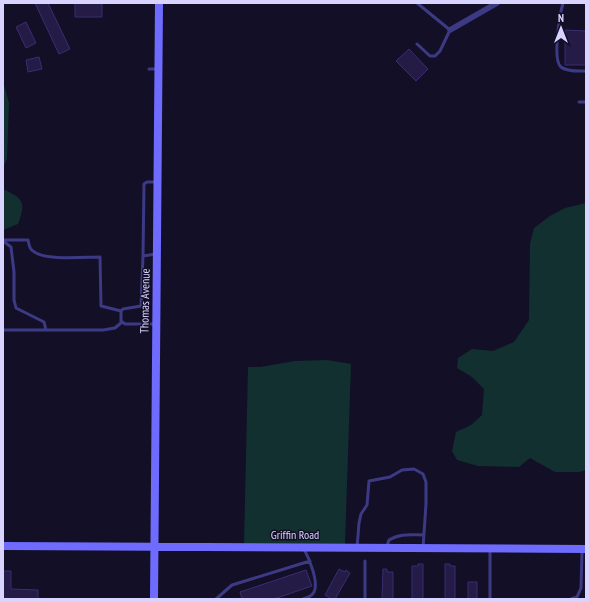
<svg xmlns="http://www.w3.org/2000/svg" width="589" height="602" font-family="'PT Sans Narrow',sans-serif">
  <rect width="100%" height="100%" fill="#130f26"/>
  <path fill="#12302f" d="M3 81 9 103 7 159 3 168Z
    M3 189C24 199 26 202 18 224L3 230Z
    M586 203V470L579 472H555L530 458 519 467 478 466 457 460 452 451 456 432 471 425 482 415 484 389 472 377 457 368 458 358 472 349 493 351 514 342 529 320 530 244 534 228 550 216 565 208Z
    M327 360 351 364 345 544H244L248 367H260L295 361Z"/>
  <path fill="#241b47" stroke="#3b2d73" d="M35 3H48L70 49 59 54Z
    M75 3H102V17H75Z
    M26 22 36 43 26 48 16 27Z
    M565 30 586 31V65H565Z
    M409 49 428 69 416 81 396 61Z
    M39 57 42 69 28 72 26 60Z
    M418 564H423V599H412V566H418Z
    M445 564H450V566H455V599H445Z
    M339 569 345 572 346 570 350 573 335 599H330V598L325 595Z
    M383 569H387V572H393V599H382Z
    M306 570 312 586 274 599H242L240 592Z
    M3 571H11V589L38 590V599H3Z
    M468 582H477V599H468Z"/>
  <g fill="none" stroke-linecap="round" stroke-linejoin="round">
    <path stroke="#3d3a85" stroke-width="3" d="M563 3C560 14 552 60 561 67 567 72 579 71 586 71
      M417 44 430 56H435L440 51 450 30 417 3
      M149 69H157
      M579 102H586
      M3 240H28C29 244 29 249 33 251 44 261 85 257 100 257L101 306 121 311
      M3 241 11 247 14 272V300L16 308 44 322 46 330
      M156 254 143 256 141 306 123 309 121 311V321L125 324H156
      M143 256 144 184 147 182H156
      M3 330H103L115 328 122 322
      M387 546 389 540C400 533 411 535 424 535
      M357 548 359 523 361 514 367 505 369 481 390 477 402 470 414 469 423 474 426 482V504L423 548
      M365 561V599
      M216 599 232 585 310 561
      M303 599C307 598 312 596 314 592 319 582 309 558 304 549
      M490 599V549
      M571 599 577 597 581 588 582 551"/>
    <path stroke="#3d3a85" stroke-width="5.5" d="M450 30 497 3"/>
    <path stroke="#6f6bff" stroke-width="8" d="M3 546 586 549
      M154 599 159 3"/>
  </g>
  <g text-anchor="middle" stroke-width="3" stroke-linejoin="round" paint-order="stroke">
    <g font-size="12" fill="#d9d4ff" stroke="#130f26">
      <text transform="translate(145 301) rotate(-89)" y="4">Thomas Avenue</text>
      <text x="295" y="539">Griffin Road</text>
    </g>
  </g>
  <rect width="589" height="602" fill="none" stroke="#d9d4ff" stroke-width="8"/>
  <g transform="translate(561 28)" stroke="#130f26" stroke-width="3" paint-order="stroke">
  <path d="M0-3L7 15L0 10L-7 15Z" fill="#d9d4ff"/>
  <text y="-6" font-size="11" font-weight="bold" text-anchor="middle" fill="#d9d4ff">N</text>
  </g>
</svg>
